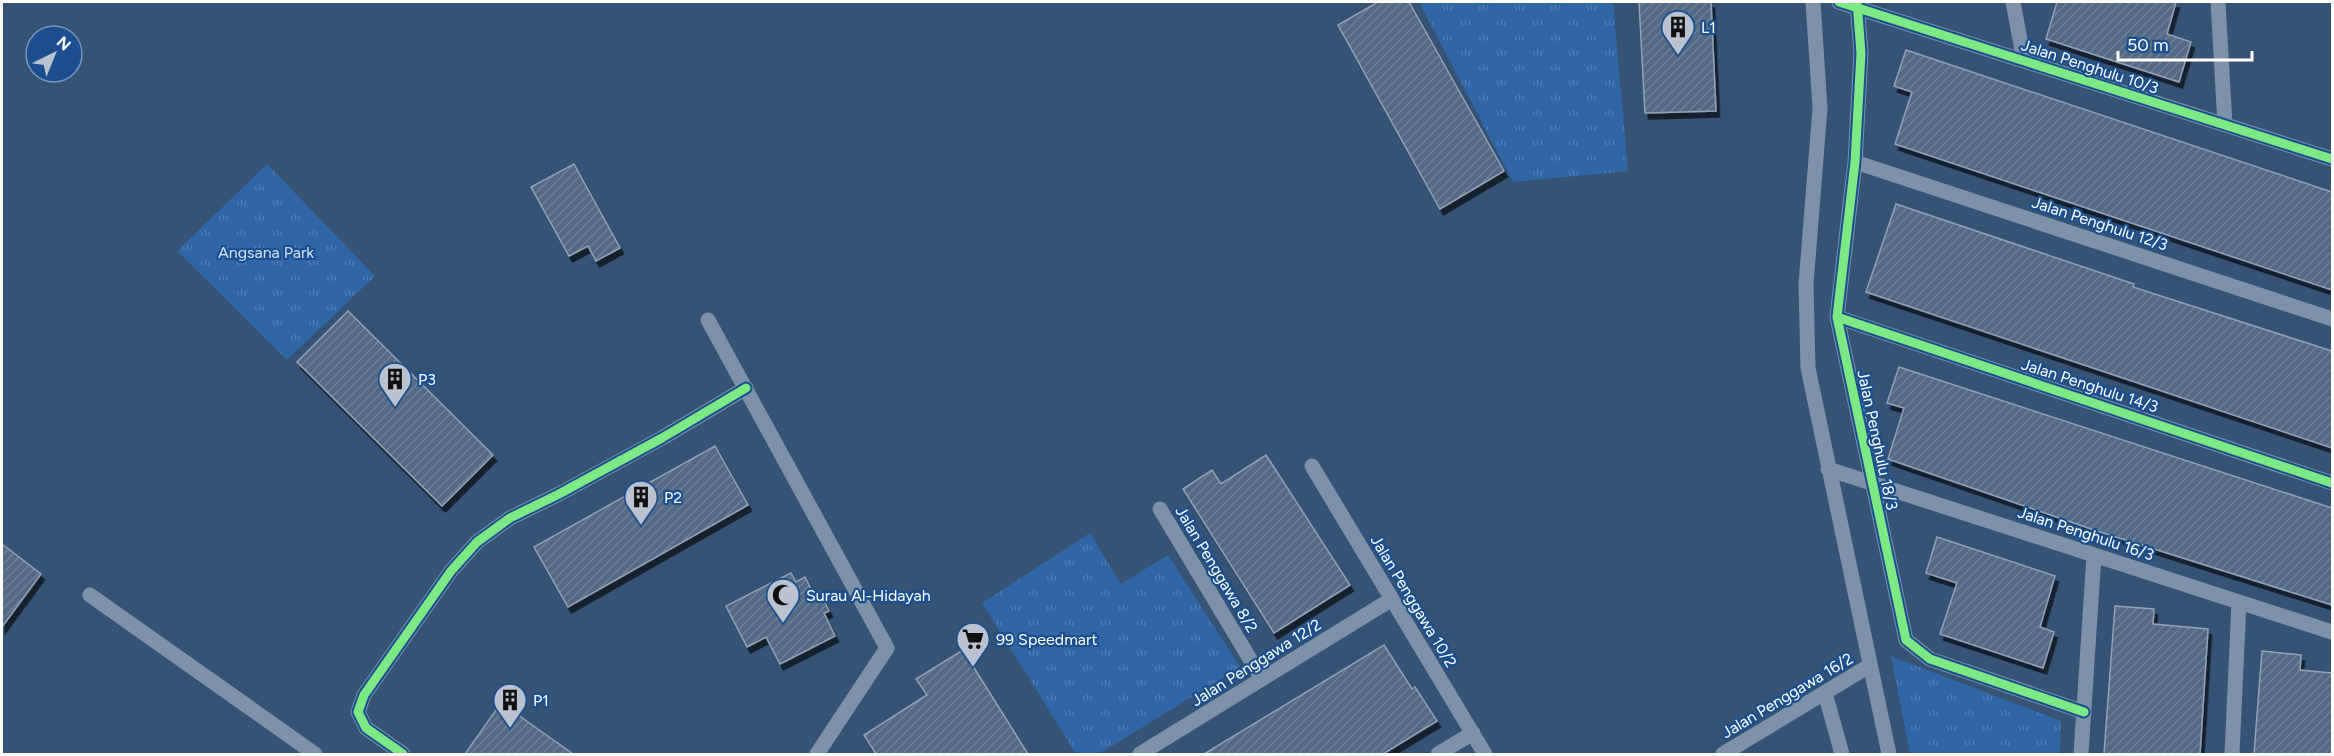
<svg xmlns="http://www.w3.org/2000/svg" width="2334" height="756" font-family="Figtree,sans-serif">
  <defs>
    <pattern id="park-tufts" width="24" height="20" patternUnits="userSpaceOnUse" patternTransform="scale(1.5)"><rect width="24" height="20" fill="#2f66a5"/><path d="M3 7l-1-3M5 7V3M7 7l1-3M15 17l-1-3M17 17v-4M19 17l1-3" fill="none" stroke="#4e7db2"/></pattern>
    <pattern id="building-hatch" width="6" height="6" patternUnits="userSpaceOnUse" patternTransform="scale(1.5)"><rect width="6" height="6" fill="#526984"/><path d="M-1 1l2-2M0 6l6-6M5 7l2-2" fill="none" stroke="#6c8096"/></pattern>
    <filter id="shadow"><feDropShadow dx="3.5" dy="6" stdDeviation="0" flood-color="#0009"/></filter>
  </defs>
  <rect width="100%" height="100%" fill="#365274"/>
  <path fill="url(#park-tufts)" d="M1419 2H1613L1628 171 1513 182Z
    M267 164 375 276 287 360 177 251Z
    M1090 533 1121 584 1168 555 1240 667 1099 754H1076L982 603Z
    M1891 656 2061 721 2060 754H1910Z"/>
  <path fill="url(#building-hatch)" stroke="#92a2b6" stroke-width="1.5" filter="url(#shadow)" d="M1378 2H1409L1504 171 1440 209 1338 25Z
    M1639 2H1711L1716 111 1645 113Z
    M2057 2H2176L2167 34 2191 42 2179 82 2046 39Z
    M1906 50 2332 192V290L1895 144 1912 92 1894 86Z
    M574 164 620 248 596 261 588 246 569 256 531 187Z
    M1896 204 2134 284 2133 287 2332 351V448L1866 292Z
    M348 311 493 455 442 506 297 362Z
    M1899 367 2332 508V605L2097 531 1888 459 1904 408 1887 403Z
    M715 446 748 505 568 607 534 547Z
    M1266 455 1350 585 1274 633 1183 489 1212 470 1221 484Z
    M1937 537 2055 576 2040 627 2054 632 2043 668 1940 634 1957 583 1926 573Z
    M2 544 41 574 2 627Z
    M791 573 796 582 805 577 814 595 820 592 829 611 824 613 835 636 780 664 766 637 747 647 726 606Z
    M2115 606 2154 609 2153 624 2208 629 2200 754H2104Z
    M1384 645 1412 689 1415 687 1437 721 1383 754H1204Z
    M963 650 1028 754H876L864 735 927 695 916 679Z
    M2262 651 2301 655 2300 670 2332 673V754H2254Z
    M501 703 573 754H465Z"/>
  <g fill="none" stroke-linecap="round" stroke-linejoin="round">
    <path stroke="#7d92a8" stroke-width="15" d="M1813 2 1820 108 1806 284 1808 368 1889 754
      M1839 2 2332 159
      M1857 2 1861 53 1855 162 1837 317 1906 640 1930 659 2084 712
      M2013 2 2024 61
      M2218 2 2225 125
      M1855 162 2332 319
      M1837 317 2332 483
      M708 320 887 648 817 754
      M1312 466 1485 754
      M1828 469 2332 632
      M1160 509 1262 679
      M90 595 315 754
      M1825 693 1842 754
      M403 754 366 728 358 712 364 695 451 571 477 542 510 518 559 494 662 438 746 388
      M1140 754 1392 599
      M1438 754 1473 733
      M1723 754 1869 666
      M2081 754 2094 555
      M2232 754 2239 602"/>
    <g stroke="#1b4f8f" stroke-width="13">
      <path id="cycleway" d="M1839 2 2332 159
        M1857 2 1861 53 1855 162 1837 317 1906 640 1930 659 2084 712
        M1837 317 2332 483
        M403 754 366 728 358 712 364 695 451 571 477 542 510 518 559 494 662 438 746 388"/>
    </g>
    <use href="#cycleway" stroke="#7ce984" stroke-width="9"/>
  </g>
  <defs>
    <g id="building-pin" transform="scale(1.725)"><path d="M0 17L-7.5 6A9.5 9.5 0 1 1 7.5 6Z" fill="#b9c2ce" stroke="#1b4f8f"/><path d="M-4-6H4V6H1V3H-1V6H-4ZM-2.5-4.3h1.7v1.8h-1.7ZM.8-4.3h1.7v1.8H.8ZM-2.5-1h1.7V.8h-1.7ZM.8-1h1.7V.8H.8Z" fill="#111"/></g>
    <g id="mosque-pin" transform="scale(1.725)"><path d="M0 17L-7.5 6A9.5 9.5 0 1 1 7.5 6Z" fill="#b9c2ce" stroke="#1b4f8f"/><path d="M3.5-4.9A6 6 0 1 0 3.5 4.9A5 5 0 1 1 3.5-4.9Z" fill="#111"/></g>
    <g id="supermarket-pin" transform="scale(1.725)"><path d="M0 17L-7.5 6A9.5 9.5 0 1 1 7.5 6Z" fill="#b9c2ce" stroke="#1b4f8f"/><path d="M-6-5.5h2.5l.6 2H6L4.5 2H-2.5L-4.4-4H-6ZM-1.5 3.2a1.3 1.3 0 1 0 .1 0ZM3 3.2a1.3 1.3 0 1 0 .1 0Z" fill="#111"/></g>
  </defs>
  <g fill-rule="evenodd">
    <use href="#building-pin" x="1678" y="27"/>
    <use href="#building-pin" x="395" y="379"/>
    <use href="#building-pin" x="641" y="497"/>
    <use href="#mosque-pin" x="783" y="595"/>
    <use href="#supermarket-pin" x="973" y="639"/>
    <use href="#building-pin" x="510" y="700"/>
  </g>
  <g text-anchor="middle" stroke-width="4.5" stroke-linejoin="round" paint-order="stroke">
    <g font-size="16" fill="#fff" stroke="#1b4f8f" text-anchor="start">
      <text x="1701" y="33">L1</text>
      <text x="418" y="385">P3</text>
      <text x="664" y="503">P2</text>
      <text x="806" y="601">Surau Al-Hidayah</text>
      <text x="996" y="645">99 Speedmart</text>
      <text x="533" y="706">P1</text>
    </g>
    <g font-size="16" fill="#fff" stroke="#1b4f8f">
      <text transform="translate(2090 66) rotate(18)" y="6">Jalan Penghulu 10/3</text>
      <text transform="translate(2100 223) rotate(18)" y="6">Jalan Penghulu 12/3</text>
      <text transform="translate(2090 385) rotate(18)" y="6">Jalan Penghulu 14/3</text>
      <text transform="translate(1878 440) rotate(78)" y="6">Jalan Penghulu 18/3</text>
      <text transform="translate(2086 533) rotate(18)" y="6">Jalan Penghulu 16/3</text>
      <text transform="translate(1217 569) rotate(59)" y="6">Jalan Penggawa 8/2</text>
      <text transform="translate(1414 601) rotate(59)" y="6">Jalan Penggawa 10/2</text>
      <text transform="translate(1256 662) rotate(-32)" y="6">Jalan Penggawa 12/2</text>
      <text transform="translate(1787 695) rotate(-31)" y="6">Jalan Penggawa 16/2</text>
    </g>
    <g font-size="16" fill="#cfe3fa" stroke="#1b4f8f">
      <text x="266" y="258">Angsana Park</text>
    </g>
  </g>
  <rect width="2334" height="756" fill="none" stroke="#ffffff" stroke-width="6"/>
  <g transform="translate(54 54) rotate(43)"><circle r="28" fill="#1b4f8f" stroke="#7695bc" stroke-width="1.5"/>
  <path d="M0-4.5L10 22L0 15L-10 22Z" fill="#b9c2ce"/>
  <text y="-9" font-size="16" font-weight="bold" text-anchor="middle" fill="#ffffff">N</text>
  </g>
  <path d="M2118 51v9h134v-9" fill="none" stroke="#ffffff" stroke-width="3"/>
  <text x="2127" y="51" font-size="18" fill="#ffffff" stroke="#1b4f8f" stroke-width="4.5" paint-order="stroke">50 m</text>
</svg>
